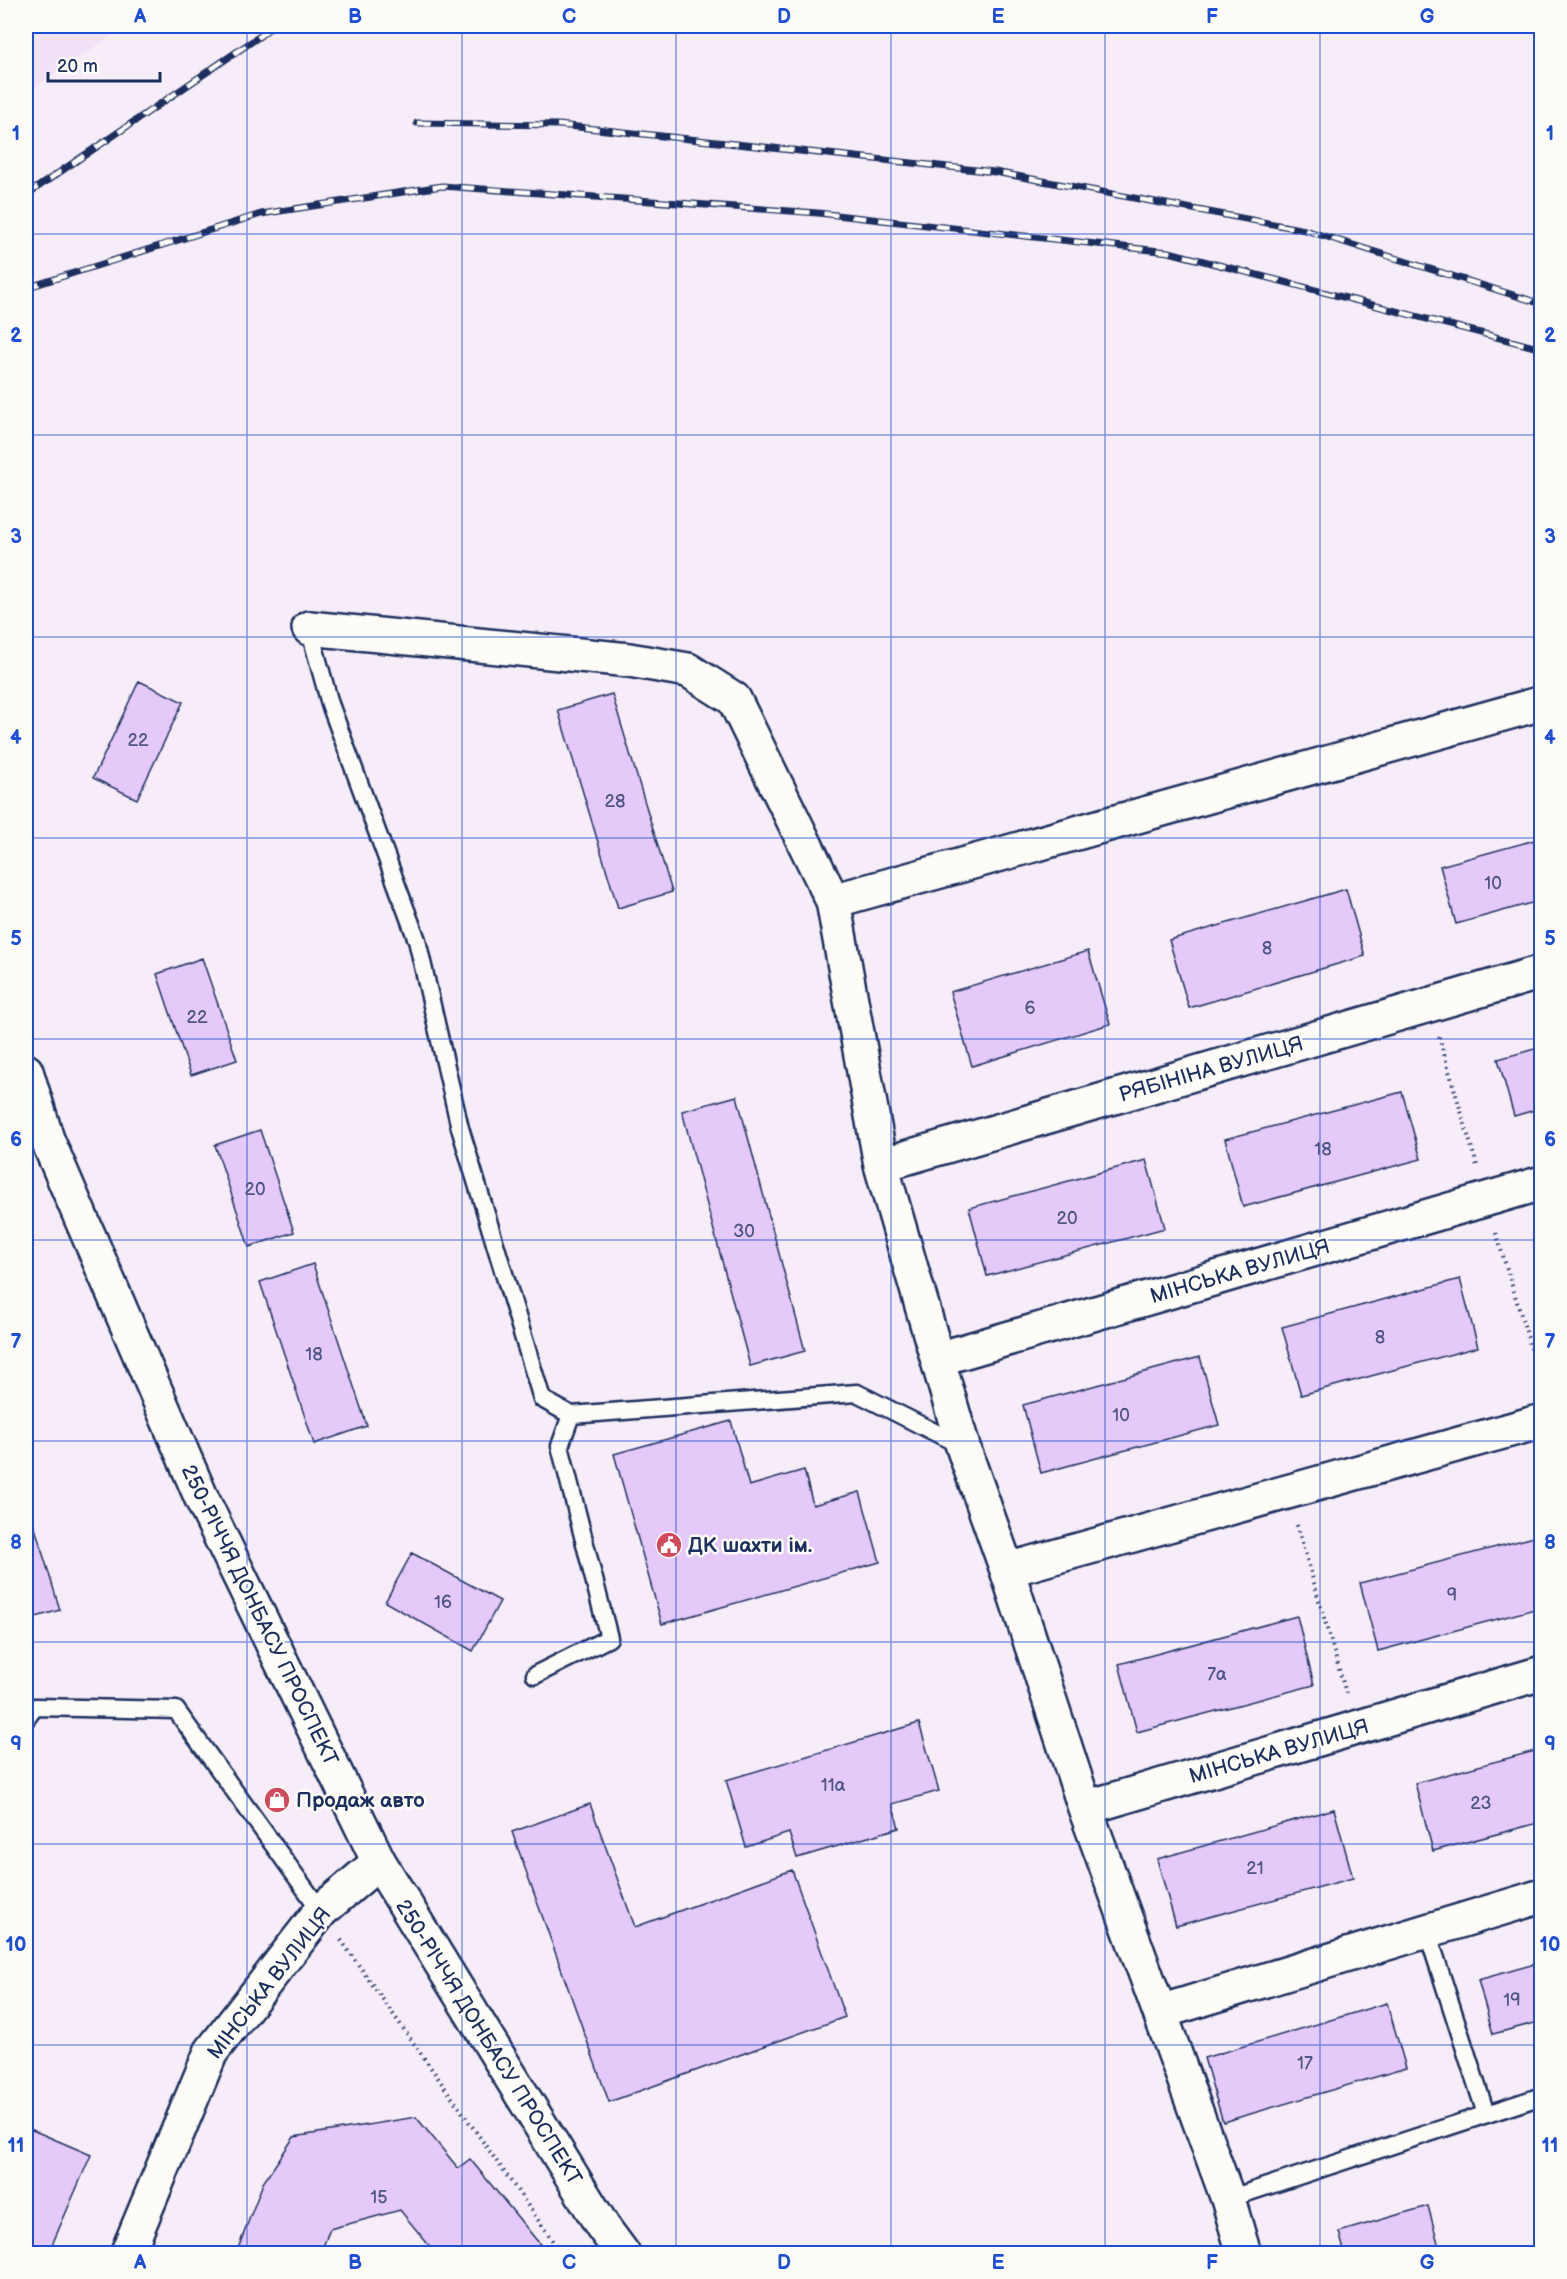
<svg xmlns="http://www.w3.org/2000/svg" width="1567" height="2279" font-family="'Balsamiq Sans',sans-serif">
  <rect width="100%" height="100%" fill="#f6edf8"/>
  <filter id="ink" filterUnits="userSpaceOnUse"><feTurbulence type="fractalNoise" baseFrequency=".0167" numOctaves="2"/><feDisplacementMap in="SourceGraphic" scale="12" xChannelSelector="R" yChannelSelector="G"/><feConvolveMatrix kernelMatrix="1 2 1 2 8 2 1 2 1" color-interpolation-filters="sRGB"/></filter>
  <g filter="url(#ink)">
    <path fill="#f1e2f8" d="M26 26H128L26 92Z"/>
    <path fill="#e4c9f9" stroke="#1b2f5e" stroke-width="1.5" d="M139 681 183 702 137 799 93 778Z
      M612 694 672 892 618 908 558 710Z
      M1542 838V900L1456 924 1440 866Z
      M1346 889 1365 956 1189 1008 1169 940Z
      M1088 951 1110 1024 972 1066 950 992Z
      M202 958 237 1060 191 1075 157 974Z
      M1542 1047V1108L1514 1116 1498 1059Z
      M1402 1092 1421 1159 1243 1207 1225 1139Z
      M737 1096 805 1351 750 1366 682 1111Z
      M260 1130 294 1232 249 1247 215 1145Z
      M1146 1160 1165 1228 987 1276 969 1208Z
      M313 1264 367 1426 314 1444 260 1282Z
      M1460 1279 1478 1347 1301 1395 1282 1327Z
      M1200 1357 1219 1425 1041 1473 1023 1405Z
      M731 1421 749 1486 804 1470 813 1505 860 1492 880 1562 662 1624 614 1454Z
      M26 1498 60 1610 26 1620Z
      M1538 1536 1542 1550V1607L1378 1651 1360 1583Z
      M412 1553 500 1601 473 1651 385 1602Z
      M1297 1616 1314 1685 1137 1732 1119 1664Z
      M919 1723 939 1791 892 1804 899 1828 797 1858 789 1833 746 1847 726 1780Z
      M1542 1749V1822L1433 1851 1415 1783Z
      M590 1804 635 1927 792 1870 845 2017 609 2102 512 1832Z
      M1334 1809 1353 1878 1176 1926 1157 1859Z
      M1542 1962V2021L1493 2034 1478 1980Z
      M1387 2003 1406 2068 1223 2122 1204 2058Z
      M416 2117 458 2168 470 2159 548 2254H436L400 2210 330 2229 320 2254H236L263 2183 294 2137Z
      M30 2129 91 2155 48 2254H26V2138Z
      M1428 2206 1441 2254H1345L1339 2232Z"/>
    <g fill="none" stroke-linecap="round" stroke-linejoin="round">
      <g stroke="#1b2f5e" stroke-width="21">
        <path id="lane" d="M309 628 330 704 417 940 460 1128 542 1399 571 1415 857 1393 962 1446
          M535 1675 609 1638 560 1446 571 1415
          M26 1719 35 1707 176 1710 321 1911
          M1427 1931 1486 2114
          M1228 2199 1542 2096"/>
      </g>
      <g stroke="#1b2f5e" stroke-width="38">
        <path id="street" d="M309 628 629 660 688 670 734 699 833 901 1542 703
          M833 901 881 1165 963 1447 1007 1570 1085 1808 1228 2199 1244 2254
          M881 1165 1542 972
          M938 1359 1542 1183
          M1007 1570 1542 1421
          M1085 1808 1542 1673
          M1160 2012 1542 1896
          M127 2254 211 2052 321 1911 379 1862"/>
      </g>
      <g stroke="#1b2f5e" stroke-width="38">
        <path id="primary" d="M26 1071 47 1139 202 1499 379 1862 603 2227 623 2254"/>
      </g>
      <path stroke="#1b2f5e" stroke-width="4" stroke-dasharray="1.5 4.5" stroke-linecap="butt" d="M1439 1037 1477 1166
        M1496 1233 1542 1384
        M1297 1525 1346 1693
        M341 1940 562 2254"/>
      <use href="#lane" stroke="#fdfcf7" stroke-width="16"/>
      <use href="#street" stroke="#fdfcf7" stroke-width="33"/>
      <use href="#primary" stroke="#fdfcf7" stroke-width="33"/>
      <g stroke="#1b2f5e" stroke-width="7">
        <path id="rail" d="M417 123 559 125 995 172 1305 230 1542 304
          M26 195 260 36 272 26
          M26 288 261 214 442 186 818 213 1169 252 1542 349"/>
      </g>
      <use href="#rail" stroke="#fdfcf7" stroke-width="4.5" stroke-dasharray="14" stroke-linecap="butt"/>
    </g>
  </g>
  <path fill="none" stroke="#1d4ed8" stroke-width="1.5" stroke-opacity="0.55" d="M247 26V2254M462 26V2254M676 26V2254M891 26V2254M1105 26V2254M1320 26V2254M26 234H1542M26 435H1542M26 637H1542M26 838H1542M26 1039H1542M26 1240H1542M26 1441H1542M26 1642H1542M26 1844H1542M26 2045H1542"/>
  <defs>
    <g id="civic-disc" transform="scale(1.35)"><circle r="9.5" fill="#d1495b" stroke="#fdfcf7"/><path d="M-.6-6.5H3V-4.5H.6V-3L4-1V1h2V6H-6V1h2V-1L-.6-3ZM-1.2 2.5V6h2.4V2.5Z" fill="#fff"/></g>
    <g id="shop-disc" transform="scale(1.35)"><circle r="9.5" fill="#d1495b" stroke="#fdfcf7"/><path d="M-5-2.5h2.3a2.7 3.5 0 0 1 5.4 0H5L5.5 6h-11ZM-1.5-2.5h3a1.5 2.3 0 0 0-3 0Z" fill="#fff"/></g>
  </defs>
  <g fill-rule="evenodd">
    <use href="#civic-disc" x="669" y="1545"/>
    <use href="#shop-disc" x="277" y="1800"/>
  </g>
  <g text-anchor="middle" stroke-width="5" stroke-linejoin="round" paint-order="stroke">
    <g font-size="18" fill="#4d5685">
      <text x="138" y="746">22</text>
      <text x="615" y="807">28</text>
      <text x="1493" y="889">10</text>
      <text x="1267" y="954">8</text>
      <text x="1030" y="1014">6</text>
      <text x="197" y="1023">22</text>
      <text x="1323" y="1155">18</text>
      <text x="255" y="1195">20</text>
      <text x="1067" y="1224">20</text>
      <text x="744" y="1237">30</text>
      <text x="1380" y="1343">8</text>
      <text x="314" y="1360">18</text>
      <text x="1121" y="1421">10</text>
      <text x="1452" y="1601">9</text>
      <text x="443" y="1608">16</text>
      <text x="1217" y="1680">7а</text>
      <text x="833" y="1791">11а</text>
      <text x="1481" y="1809">23</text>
      <text x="1255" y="1874">21</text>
      <text x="1512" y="2006">19</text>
      <text x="1305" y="2069">17</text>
      <text x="379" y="2203">15</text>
    </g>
    <g font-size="21" fill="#1b2f5e" stroke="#fdfcf7">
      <text transform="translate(1211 1069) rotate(-16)" y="7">РЯБІНІНА ВУЛИЦЯ</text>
      <text transform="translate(1240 1271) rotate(-16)" y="7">МІНСЬКА ВУЛИЦЯ</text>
      <text transform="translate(260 1615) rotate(64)" y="7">250-РІЧЧЯ ДОНБАСУ ПРОСПЕКТ</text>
      <text transform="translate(1279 1751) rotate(-16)" y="7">МІНСЬКА ВУЛИЦЯ</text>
      <text transform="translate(269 1983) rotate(-52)" y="7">МІНСЬКА ВУЛИЦЯ</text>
      <text transform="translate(489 2042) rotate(58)" y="7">250-РІЧЧЯ ДОНБАСУ ПРОСПЕКТ</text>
    </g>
    <g font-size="21" font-weight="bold" fill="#1b2f5e" stroke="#fdfcf7" text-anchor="start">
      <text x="688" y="1552">ДК шахти ім.</text>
      <text x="296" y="1807">Продаж авто</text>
    </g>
  </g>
  <rect width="1567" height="2279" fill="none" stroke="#fdfcf7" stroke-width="66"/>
  <path d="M48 72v9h112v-9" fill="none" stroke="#1b2f5e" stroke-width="3"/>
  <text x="57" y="72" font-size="18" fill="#1b2f5e" stroke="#fdfcf7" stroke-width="4.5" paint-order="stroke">20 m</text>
  <rect x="33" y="33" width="1501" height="2213" fill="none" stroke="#1d4ed8" stroke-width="2"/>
  <g font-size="20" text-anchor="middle" font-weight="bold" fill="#1d4ed8">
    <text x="140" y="23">A</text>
    <text x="355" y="23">B</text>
    <text x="569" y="23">C</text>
    <text x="784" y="23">D</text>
    <text x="998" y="23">E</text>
    <text x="1212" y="23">F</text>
    <text x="1427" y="23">G</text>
    <text x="16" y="140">1</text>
    <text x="1550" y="140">1</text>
    <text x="16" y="342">2</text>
    <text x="1550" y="342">2</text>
    <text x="16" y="543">3</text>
    <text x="1550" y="543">3</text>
    <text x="16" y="744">4</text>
    <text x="1550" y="744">4</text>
    <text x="16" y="945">5</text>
    <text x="1550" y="945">5</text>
    <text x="16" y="1146">6</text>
    <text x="1550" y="1146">6</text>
    <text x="16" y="1348">7</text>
    <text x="1550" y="1348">7</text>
    <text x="16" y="1549">8</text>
    <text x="1550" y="1549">8</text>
    <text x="16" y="1750">9</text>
    <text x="1550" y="1750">9</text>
    <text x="16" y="1951">10</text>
    <text x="1550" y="1951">10</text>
    <text x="16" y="2152">11</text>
    <text x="1550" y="2152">11</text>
    <text x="140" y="2269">A</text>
    <text x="355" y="2269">B</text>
    <text x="569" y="2269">C</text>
    <text x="784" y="2269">D</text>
    <text x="998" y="2269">E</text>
    <text x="1212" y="2269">F</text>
    <text x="1427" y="2269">G</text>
  </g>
</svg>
